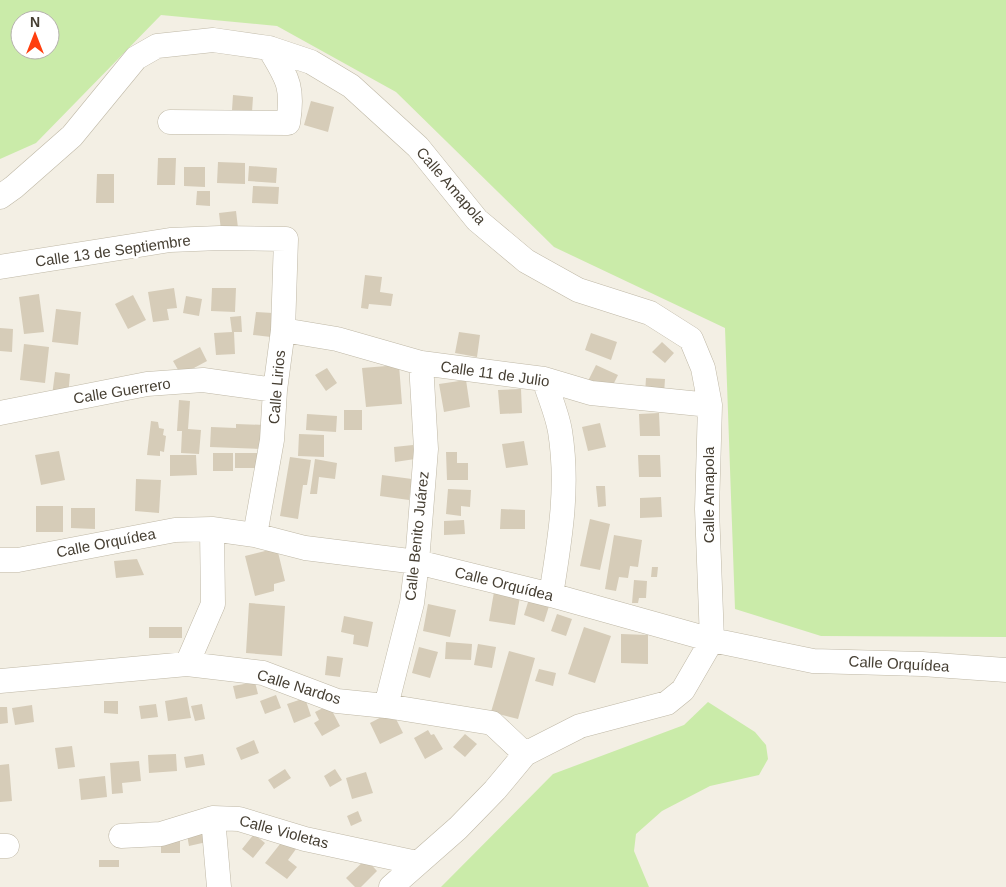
<svg xmlns="http://www.w3.org/2000/svg" width="1006" height="887" font-family="Helvetica,sans-serif">
  <rect width="100%" height="100%" fill="#f3efe4"/>
  <path fill="#caeba9" fill-rule="evenodd" d="M0 0H1006V637L821 636 735 609 725 328 554 247 396 92 277 26 161 15 36 143 0 159ZM20 20H50V50H20Z
    M708 702 755 732 766 745 768 759 759 775 710 786 662 811 636 834 634 851 649 887H441L553 774 684 725Z"/>
  <path fill="#d6ccb8" d="M233 95 253 97 252 112 232 110Z
    M311 101 334 107 328 132 304 125Z
    M158 158H176L175 185H157Z
    M218 162 245 163V184L217 183Z
    M249 166 277 168 276 183 248 181Z
    M184 167H205V187L184 186Z
    M97 174H114V203H96Z
    M253 186 279 187 278 204 252 203Z
    M197 191H210V206L196 205Z
    M236 211 238 228 221 230 219 213Z
    M365 275 382 277 380 292 393 294 391 306 369 304 368 309 361 308Z
    M174 288 177 308 167 309 169 320 153 322 148 292Z
    M212 288H236L235 312 211 311Z
    M39 294 44 332 24 334 19 297Z
    M133 295 146 320 128 329 115 304Z
    M186 296 202 299 199 316 183 313Z
    M56 309 81 312 78 345 52 342Z
    M256 312 273 313 271 337 253 335Z
    M241 316 242 332H234L235 354 216 355 214 333 232 332 230 317Z
    M0 328 13 329 12 352 0 351Z
    M459 332 480 335 477 357 455 353Z
    M591 333 617 342 611 360 585 350Z
    M662 342 674 353 665 363 652 352Z
    M24 344 49 347 45 383 20 380Z
    M200 347 207 361 181 375 173 361Z
    M399 365 402 404 366 407 362 368Z
    M596 365 618 375 610 391 588 381Z
    M327 368 337 383 326 391 315 375Z
    M55 372 70 374 68 397 52 396Z
    M646 378 665 379 664 394H645Z
    M466 380 470 407 444 412 439 384Z
    M521 389 522 413 500 414 498 390Z
    M179 400 190 401 188 429 201 430 199 454 181 453 182 431H177Z
    M344 410H362V430H344Z
    M659 413 660 436H640L639 414Z
    M307 414 337 416 336 432 306 430Z
    M151 421 158 422 159 428 164 429 163 435 166 436 164 452 160 451V456L147 455Z
    M600 423 606 447 588 451 582 427Z
    M236 424 265 425 264 449 210 447 211 427 236 428Z
    M299 434 324 435V457L298 456Z
    M524 441 528 465 506 468 502 444Z
    M413 445 415 459 395 462 394 447Z
    M59 451 65 480 41 485 35 455Z
    M446 452H457V463H468V480H447Z
    M213 453H233V471H213Z
    M235 453H262V468H235Z
    M170 455H196L197 475 170 476Z
    M638 455H660L661 477H639Z
    M290 457 311 460 307 485H303L298 519 280 516Z
    M315 459 337 463 335 479 319 477 317 494H310Z
    M382 475 412 479 409 500 380 496Z
    M136 479 161 480 159 513 135 511Z
    M596 486H605L606 506 598 507Z
    M448 489 471 490 470 507 461 506V516L446 514Z
    M661 497 662 517 640 518V498Z
    M36 506H63V532H36Z
    M71 508H95V529L71 528Z
    M501 509 525 510V529H500Z
    M590 519 610 524 600 570 580 566Z
    M464 520 465 534 444 535V521Z
    M614 535 642 540 638 567 630 566 628 578 619 577 616 591 605 589Z
    M277 548 285 581 274 584V591L255 596 245 556Z
    M137 559 144 575 116 578 114 561Z
    M652 567H658L657 577H651Z
    M634 580 647 581 646 598H639L638 603H632Z
    M494 592 520 597 515 625 489 621Z
    M529 599 549 606 544 622 524 615Z
    M249 603 285 606 282 656 246 653Z
    M428 604 456 610 450 637 423 631Z
    M557 614 572 619 566 636 551 631Z
    M344 616 373 622 368 647 353 644 354 635 341 632Z
    M149 627H182V638H149Z
    M584 627 611 636 595 683 568 674Z
    M621 634 648 635V664L621 663Z
    M446 642 472 644 471 660 445 659Z
    M478 644 496 647 492 668 474 665Z
    M419 647 438 652 430 678 412 673Z
    M509 651 535 658 518 719 491 712Z
    M327 656 343 658 340 677 325 675Z
    M539 669 556 673 553 686 535 681Z
    M255 682 258 694 236 699 233 686Z
    M276 695 281 708 265 714 260 701Z
    M187 697 191 718 168 721 165 701Z
    M305 698 311 716 294 723 287 704Z
    M104 701H118V714L104 713Z
    M156 704 158 717 141 719 139 706Z
    M202 704 205 719 195 721 191 706Z
    M32 705 34 722 15 725 12 708Z
    M329 705 340 726 322 736 314 723 319 720 315 712Z
    M0 707H7L8 723 0 724Z
    M389 713 394 715 403 733 380 744 370 723Z
    M428 730 431 735 434 734 443 749 425 759 414 738Z
    M465 734 477 744 465 757 453 747Z
    M254 740 259 753 241 760 236 748Z
    M72 746 75 767 58 769 55 748Z
    M176 754 177 771 149 773 148 755Z
    M203 754 205 765 186 768 184 757Z
    M139 761 141 781 122 783 123 793 112 794 110 763Z
    M9 764 12 801 0 802V765Z
    M285 769 291 778 274 789 268 780Z
    M335 769 342 780 330 787 324 776Z
    M366 772 373 793 352 799 346 778Z
    M105 776 107 797 81 800 79 779Z
    M358 811 362 821 351 826 347 816Z
    M208 830 211 841 189 846 187 835Z
    M254 834 265 843 253 858 242 849Z
    M284 839 296 849 288 860 297 867 287 879 265 863Z
    M161 840 180 841V853H161Z
    M366 859 377 871 361 887H355L346 878Z
    M99 860H119V867H99Z"/>
  <g fill="none" stroke-linecap="round" stroke-linejoin="round">
    <g stroke="#bfb8a6" stroke-width="25">
      <path id="minor" d="M170 122 288 123C294 86 287 78 269 48
        M0 197 14 187 72 136 136 58 157 46 213 40 269 48 311 62 351 86 418 147 477 220 526 261 578 290 650 313 691 339 703 368 710 405 707 509 712 640
        M0 267 170 240 220 238 286 239 283 330 275 390 272 440 255 535
        M283 330 337 339 421 363 544 379 591 393 710 405
        M544 379C549 396 557 413 560 431 569 487 560 539 551 595
        M0 413 147 384 203 380 275 390
        M0 560H18L175 530 212 529 255 535 305 548 417 562 551 595 712 640 813 661 922 664 1006 670
        M187 664 213 604 212 529
        M0 681 187 664 263 673 337 701 386 706 492 723 525 754
        M386 706 412 603 417 562 426 449 421 363
        M213 818 219 887
        M121 836 161 834 213 818 239 819 305 839 417 863
        M0 846H7
        M391 887 458 828 495 790 525 754 580 726 667 703 683 690 712 640"/>
    </g>
    <use href="#minor" stroke="#fff" stroke-width="24"/>
  </g>
  <g text-anchor="middle" stroke-width="5" stroke-linejoin="round" paint-order="stroke">
    <g font-size="15" fill="#463f33" stroke="#fff">
      <text transform="translate(451 186) rotate(49)" y="5">Calle Amapola</text>
      <text transform="translate(113 251) rotate(-8)" y="5">Calle 13 de Septiembre</text>
      <text transform="translate(495 374) rotate(8)" y="5">Calle 11 de Julio</text>
      <text transform="translate(277 387) rotate(-85)" y="5">Calle Lirios</text>
      <text transform="translate(122 391) rotate(-9)" y="5">Calle Guerrero</text>
      <text transform="translate(709 495) rotate(-90)" y="5">Calle Amapola</text>
      <text transform="translate(417 536) rotate(-84)" y="5">Calle Benito Juárez</text>
      <text transform="translate(106 543) rotate(-11)" y="5">Calle Orquídea</text>
      <text transform="translate(504 584) rotate(14)" y="5">Calle Orquídea</text>
      <text transform="translate(899 664) rotate(3)" y="5">Calle Orquídea</text>
      <text transform="translate(299 687) rotate(17)" y="5">Calle Nardos</text>
      <text transform="translate(284 832) rotate(15)" y="5">Calle Violetas</text>
    </g>
  </g>
  <g transform="translate(35 35)"><circle r="24" fill="#ffffff" stroke="#b5b2ad"/>
  <path d="M0-4L9 19L0 12L-9 19Z" fill="#ff3f0f"/>
  <text y="-8" font-size="14" font-weight="bold" text-anchor="middle" fill="#463f33">N</text>
  </g>
</svg>
